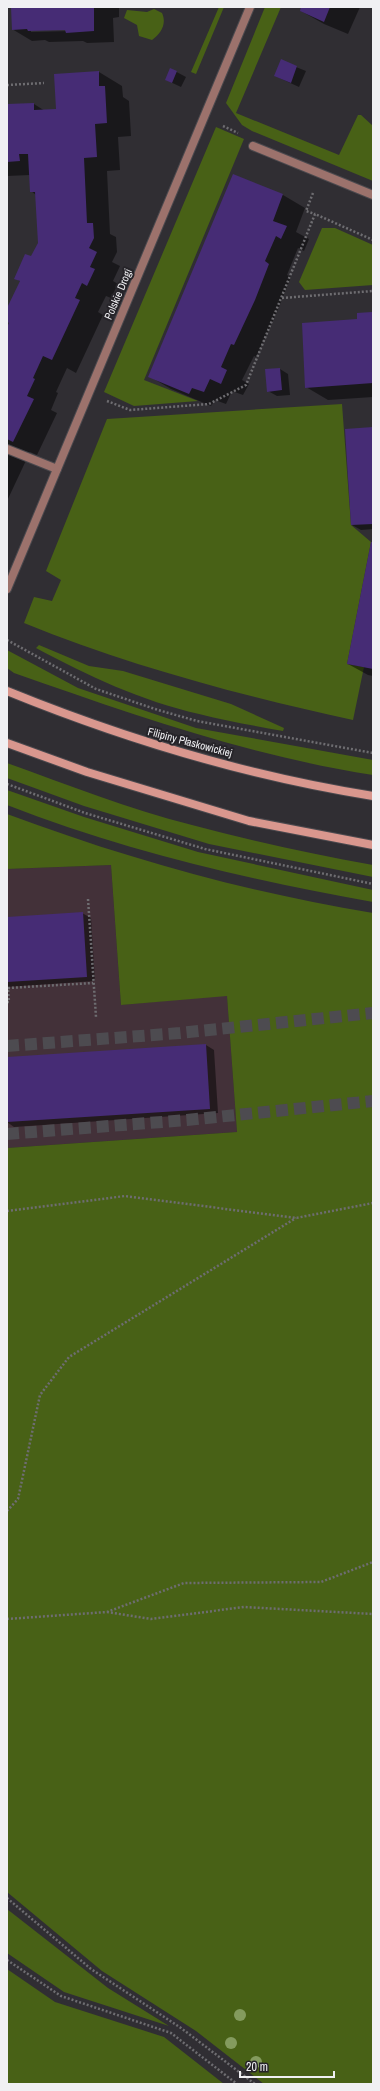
<svg xmlns="http://www.w3.org/2000/svg" width="380" height="2091" font-family="'Archivo Narrow',sans-serif">
  <rect width="100%" height="100%" fill="#302e33"/>
  <path fill="#433139" d="M111 865 121 1005 227 995 237 1132 7 1148V869Z"/>
  <path fill="#486116" d="M219 7H224L196 74 191 72Z
    M265 7H281L236 113 339 155 358 115H361L373 126V181L252 131 242 125 226 103Z
    M154 9 162 13C167 24 161 33 152 40L139 36 137 25 124 18 127 10 147 12Z
    M216 127 244 139 144 380 198 401 134 406 104 392Z
    M322 228H335L373 245V285L305 290 299 282Z
    M342 404 351 525 371 542 347 664 364 667 353 720C242 696 130 666 24 623L34 597 52 601 61 580 46 571 107 419Z
    M39 645 89 666 123 671 231 704 284 728 283 731C255 726 227 721 199 714 142 701 88 676 36 648Z
    M7 650 78 688 196 728 373 760V775C250 756 131 714 14 673L7 668Z
    M7 763C68 785 129 809 192 825 252 841 312 854 373 865V877L209 844 84 806 7 778Z
    M7 790 84 817 198 852 373 890V902C249 880 125 851 7 805Z
    M7 814C128 859 246 892 373 913V2084H264L196 2031 102 1971 7 1892V1148L237 1132 227 996 121 1005 111 865 7 869Z
    M7 1909 108 1988 169 2026 64 1992 7 1953Z
    M7 1969 55 2002 164 2037 224 2084H7Z"/>
  <path fill="#0007" fill-rule="evenodd" d="M12 7H119V17L113 18 114 42 87 43 83 41 49 42 45 40 32 41 12 29ZM70 29V31L31 32V30Z
    M302 7H360L348 34 324 24 301 11Z
    M281 61 306 71 299 87 275 76Z
    M171 69 186 77 181 87 166 80Z
    M99 72 122 86 123 97 129 101 131 136 118 137 120 170 107 171 110 234 116 237 117 252 112 262 120 266 113 281 118 284 111 298 106 296 98 312 103 315 76 373 67 368 56 392 58 393 51 410 57 413 37 455 30 452 7 501V330L10 323 7 322V310L21 282 15 278 32 258 39 243 36 195 31 191 30 175 7 176V105L34 104 45 111 57 110Z
    M234 175 283 195 305 208 296 232 309 239 304 251 298 248 287 275 291 277 277 312 256 357 254 356 242 380 249 384 243 395 232 391 226 404 215 400 211 406 171 389 149 376Z
    M371 313 373 314V397L328 400 306 387 358 320Z
    M280 369 288 374 290 395 277 396 268 391Z
    M373 428V529L361 530 352 525Z
    M373 543V676L368 675 348 664Z
    M82 913 91 918 95 981 7 987V918Z
    M206 1045 214 1050 218 1113 14 1127 7 1122V1058Z"/>
  <path fill="#462c75" d="M11 7H94V31L66 33 65 30 28 31 27 29 12 30Z
    M301 7H330L324 22 300 11Z
    M281 59 297 66 291 83 274 76Z
    M170 68 177 71 172 83 165 80Z
    M99 71V86H105L107 123 95 124 97 157 84 158 87 223H93L94 238 89 248 97 252 90 267 95 269 87 286 82 283 75 298 80 300 52 360 43 356 33 378 35 379 27 396 34 399 13 442 7 439V327L9 323 7 322V308L20 281 14 279 25 254 31 256 38 243 35 192H30L28 154H19L20 161 7 162V104L34 103V110L56 109 54 74Z
    M233 174 283 194 273 221 287 226 281 239 276 236 265 261 269 264 255 300 234 345 231 344 221 367 227 370 221 384 210 379 204 392 192 388 189 394 148 377Z
    M372 312 373 383 305 388 302 323 357 319V313Z
    M280 368 282 390 267 392 265 369Z
    M373 427V524L351 525 345 429Z
    M371 542H373V669L347 664Z
    M83 912 87 977 7 982V917Z
    M206 1044 210 1109 7 1122V1057Z"/>
  <g fill="none" stroke-linecap="round" stroke-linejoin="round">
    <path stroke="#4d4b50" stroke-width="12" stroke-dasharray="12 6" stroke-linecap="butt" d="M7 1046 180 1033 373 1013
      M7 1134 187 1120 373 1101"/>
    <g stroke="#4b494e" stroke-width="10">
      <path id="lane" d="M253 146 373 195
        M7 449 57 469"/>
    </g>
    <g stroke="#4b494e" stroke-width="10">
      <path id="street" d="M7 589 250 7"/>
    </g>
    <g stroke="#4b494e" stroke-width="10">
      <path id="secondary" d="M7 691C125 739 247 776 373 796
        M7 743 87 772 249 821 373 845"/>
    </g>
    <path stroke="#6e6d71" stroke-width="2.5" stroke-dasharray="2 2" stroke-linecap="butt" d="M7 85 44 83
      M223 126 238 133
      M313 193 306 211 315 214
      M282 298 373 291
      M107 401 130 410 209 404 246 385 315 214 373 240
      M7 640 96 689 158 710 197 721 373 753
      M7 784 85 813 205 849 373 884
      M88 899 96 1017
      M7 1002H9L8 988 93 983
      M7 1211 125 1196 296 1218 373 1203
      M7 1511 18 1499 40 1395 69 1357 296 1218
      M107 1612 151 1619 244 1607 373 1614
      M7 1619 107 1612 184 1583 321 1582 373 1562
      M7 1898 91 1969 181 2028 255 2084
      M7 1960 61 1996 171 2033 237 2084"/>
    <use href="#lane" stroke="#9c726c" stroke-width="8"/>
    <use href="#street" stroke="#9c726c" stroke-width="8"/>
    <use href="#secondary" stroke="#d9978e" stroke-width="8"/>
  </g>
  <g fill="#849b5e">
    <circle cx="240" cy="2015" r="6"/>
    <circle cx="231" cy="2043" r="6"/>
    <circle cx="256" cy="2062" r="6"/>
  </g>
  <g text-anchor="middle" stroke-width="4" stroke-linejoin="round" paint-order="stroke">
    <g font-size="11" fill="#f0f0f3" stroke="#262429">
      <text transform="translate(118 294) rotate(-67)" y="4">Polskie Drogi</text>
      <text transform="translate(190 742) rotate(15)" y="4">Filipiny Płaskowickiej</text>
    </g>
  </g>
  <rect width="380" height="2091" fill="none" stroke="#f0f0f3" stroke-width="16"/>
  <path d="M240 2071v6h94v-6" fill="none" stroke="#f0f0f3" stroke-width="2"/>
  <text x="246" y="2071" font-size="12" fill="#f0f0f3" stroke="#262429" stroke-width="3" paint-order="stroke">20 m</text>
</svg>
